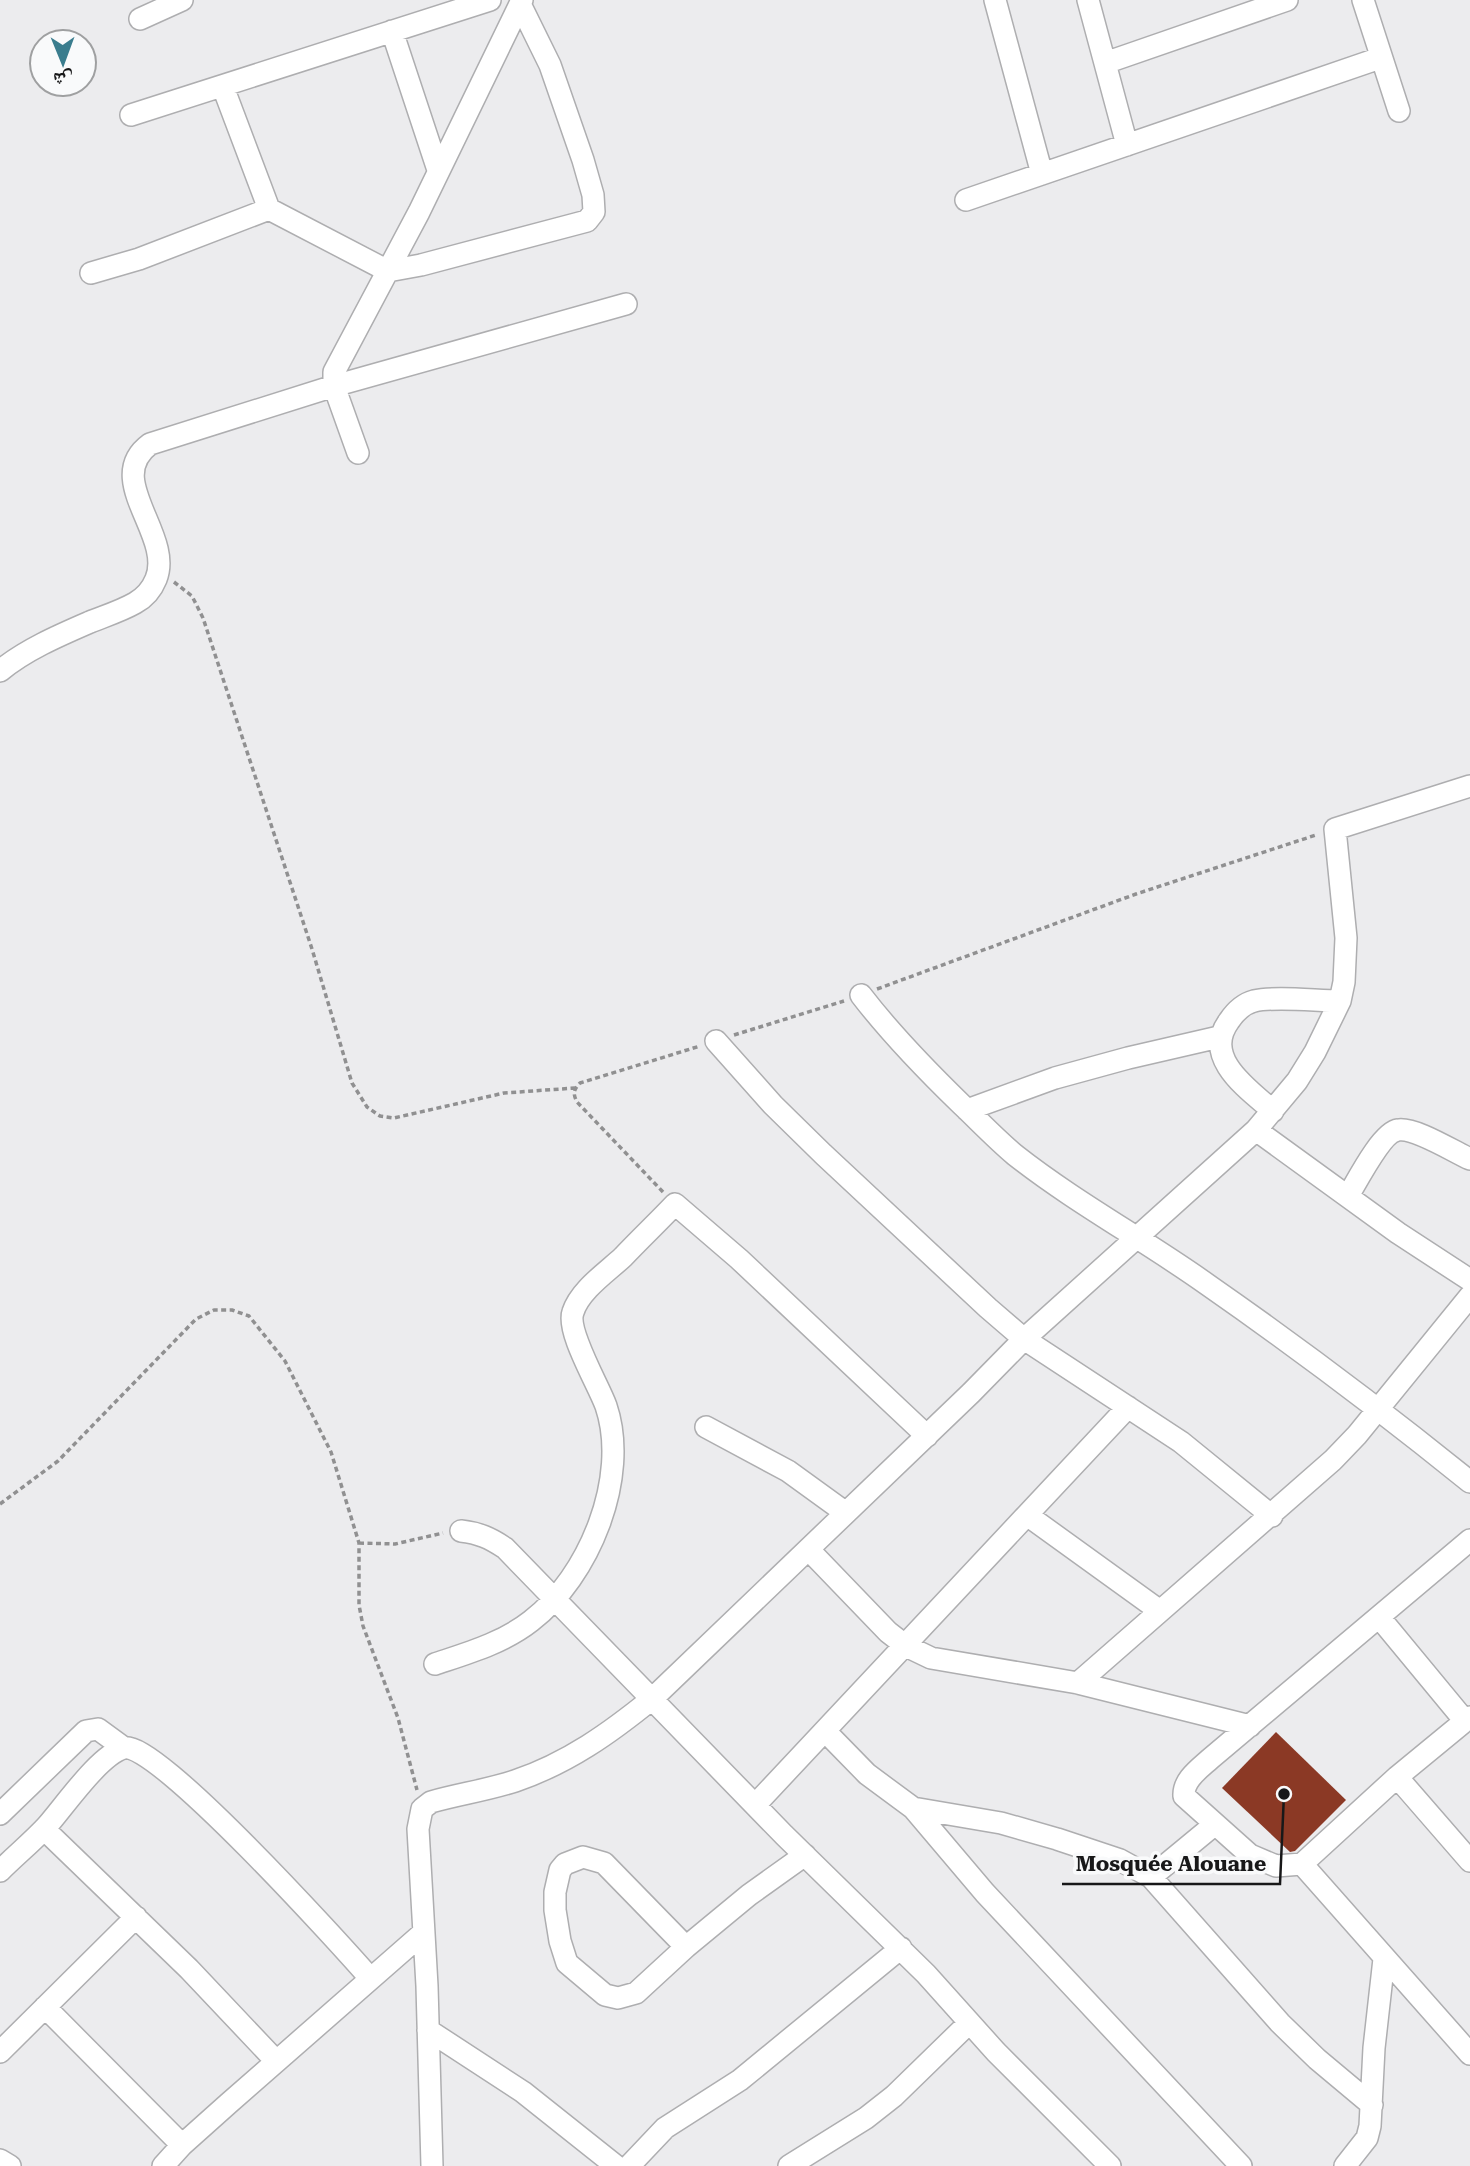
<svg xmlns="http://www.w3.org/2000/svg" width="1470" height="2166" font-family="'Roboto Serif','Noto Naskh Arabic',serif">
  <rect width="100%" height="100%" fill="#ececee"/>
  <path fill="#8b3925" d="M1276 1732 1346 1800 1295 1851 1290 1852 1222 1788Z"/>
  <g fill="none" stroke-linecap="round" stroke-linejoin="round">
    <g stroke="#aeaeb0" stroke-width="24">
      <path id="minor" d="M995 0 1042 174
        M1088 0 1127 145
        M1363 0 1399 111
        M140 19 182 0
        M392 31 438 170
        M1105 63 1287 0
        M223 87 269 209
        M131 115 490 0
        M966 200 1380 58
        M91 273 139 259 269 209 388 271 421 265 587 221 594 212 593 195 583 160 550 65 520 4
        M358 453 334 386V372L419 212 522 0
        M0 671C25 650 60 635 90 622 105 616 121 611 135 603 144 598 152 589 156 579 174 535 102 479 150 444L334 386 626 304
        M861 995C891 1034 926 1070 961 1104 979 1121 996 1139 1015 1155 1076 1203 1145 1240 1208 1285 1297 1347 1386 1414 1470 1482
        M716 1041 773 1105 823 1154 988 1308 1024 1339 1181 1442 1272 1516
        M967 1110 1055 1078 1128 1058 1219 1037
        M1273 1111C1248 1089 1202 1058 1229 1021 1235 1012 1243 1004 1254 1001 1275 996 1317 1001 1340 1001
        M1256 1130 1398 1233 1470 1280
        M1348 1196C1357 1181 1382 1132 1398 1130 1415 1127 1454 1152 1470 1159
        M706 1427 788 1471 846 1513
        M1027 1515 1160 1611
        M461 1531C479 1533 490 1538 505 1548L784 1835 926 1974 996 2052 1110 2166
        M1470 1540 1210 1759C1199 1769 1183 1780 1184 1796L1250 1855 1276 1866 1302 1864 1397 1777 1470 1717
        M809 1550 888 1632 906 1646 931 1658 1078 1683 1250 1726
        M1379 1617 1465 1721
        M435 1664C468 1653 503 1643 531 1621 589 1577 630 1477 606 1406 598 1384 566 1331 573 1312 580 1290 607 1272 623 1257 640 1239 658 1222 675 1204L739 1259 927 1436
        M1078 1683 1333 1460 1357 1435 1470 1296
        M825 1731 867 1774 913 1808 1001 1823 1057 1839 1120 1860 1151 1877 1280 2023 1317 2059 1372 2105
        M1397 1777 1470 1861
        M756 1804 1128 1407
        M913 1808 985 1893 1241 2166
        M0 1814 86 1731 98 1729 124 1748
        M44 1829 189 1969 276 2061
        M1302 1864 1470 2054
        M0 1871C15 1856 32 1842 46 1827 64 1807 99 1755 124 1748 155 1739 341 1945 369 1977
        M1151 1877 1214 1825
        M686 1947 604 1863 583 1857 565 1864 560 1870 555 1892V1910L560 1941 567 1963 605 1995 618 1998 636 1993 686 1947 749 1895 805 1855
        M45 2007 182 2145
        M428 2030 523 2092 616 2166
        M0 2052 136 1917
        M0 2160 10 2166
        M163 2166 182 2145 229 2103 423 1933
        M432 2166 427 1986 418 1829 422 1809 431 1802C459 1794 488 1790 515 1781 568 1763 610 1733 653 1698L971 1393 1024 1339 1256 1130 1297 1081 1315 1052 1340 1001 1344 982 1346 938 1335 829 1470 786
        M629 2166 665 2128 740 2080 901 1948
        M789 2166 866 2118 894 2096 969 2023
        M1345 2166 1367 2138 1370 2126 1374 2048 1384 1959"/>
    </g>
    <path stroke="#909091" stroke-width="3.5" stroke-dasharray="5 3.5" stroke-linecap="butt" d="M174 582 192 596 203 618 312 949 352 1083 367 1107 380 1116 394 1118 504 1093 575 1088
      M877 989 1136 894 1316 835
      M734 1035 844 1001
      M663 1192 577 1102C573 1094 573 1090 580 1083L700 1046
      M0 1504 58 1461 196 1319 214 1310H232L249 1316 285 1361 331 1452 359 1543V1605L363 1626 398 1718 417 1790
      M359 1543 395 1544 443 1533"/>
    <use href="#minor" stroke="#fff" stroke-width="21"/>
  </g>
  <path fill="none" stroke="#181819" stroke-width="2.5" d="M1284 1794L1280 1884H1062"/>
  <circle fill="#181819" stroke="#f9fafb" stroke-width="2.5" cx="1284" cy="1794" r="7"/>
  <g font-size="21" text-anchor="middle" font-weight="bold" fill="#181819" stroke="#f9fafb" stroke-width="7" stroke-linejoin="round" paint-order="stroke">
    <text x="1171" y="1871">Mosquée Alouane</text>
  </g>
  <g transform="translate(63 63) rotate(179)"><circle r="33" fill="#f9fafb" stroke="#9fa0a1" stroke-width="2"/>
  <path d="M0-5L12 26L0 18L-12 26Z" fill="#3a7d8e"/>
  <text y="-10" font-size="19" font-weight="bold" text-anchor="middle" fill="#181819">ش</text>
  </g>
</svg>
